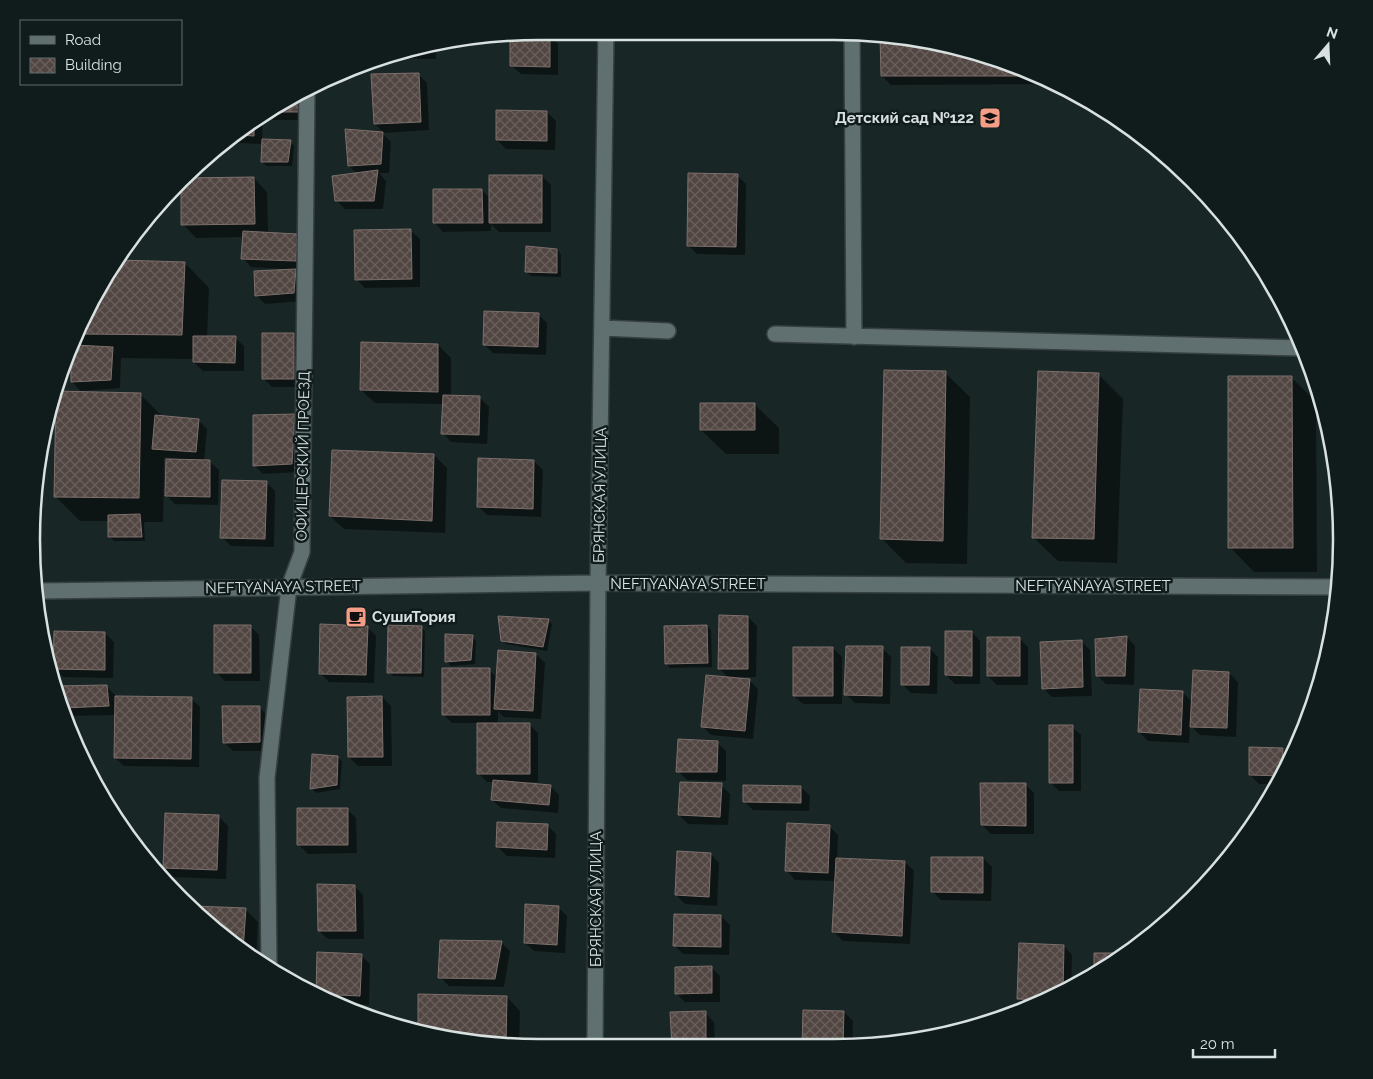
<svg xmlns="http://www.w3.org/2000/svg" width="1373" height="1079" font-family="Raleway,sans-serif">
  <defs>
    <pattern id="building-cross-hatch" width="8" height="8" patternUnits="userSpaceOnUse" patternTransform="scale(1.25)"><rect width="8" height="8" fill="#524642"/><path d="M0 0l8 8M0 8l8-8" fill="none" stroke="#6a605d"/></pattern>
  </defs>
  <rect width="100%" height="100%" fill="#192626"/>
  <path fill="#0007" d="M549 35 558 44V75L521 74 512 66Z
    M436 45V59L385 58 408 49Z
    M997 58 1054 84 891 85 882 76Z
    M418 74 427 83 429 130 384 133 375 124Z
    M285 99 314 120H273L267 114Z
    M547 112 556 121 555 150 506 149 497 140Z
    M263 117 262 140 290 142 294 146 292 166H267L262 162 263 144 235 143 232 140Z
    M382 133 391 142 389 173H379L386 181 383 209H345L336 200 357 174 349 166Z
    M737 175 746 184 745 255 697 254 688 245Z
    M542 176 551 185V232H499L491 224V231L443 232 435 223 482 190 490 198Z
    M254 178 267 192 268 233 297 235 306 244 304 270 295 269 304 279 302 301 265 304 256 295 283 271V269L251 267 243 258 244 237 196 238 183 224Z
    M411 231 420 239V287L365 288 356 279Z
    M557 250 561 254V277L531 276 526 272Z
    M118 261 185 263 209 288 207 337 235 338 244 346V371H203L194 362V359L121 358 120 388 81 391 72 382V352L74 346 80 347 76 342 99 286Z
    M538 314 547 323 546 355 493 353 484 344Z
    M293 334 302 343V387H272L263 378Z
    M438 345 451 358V397L480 398 489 407 487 444 451 442 443 433 444 404 375 403 361 390Z
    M945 373 970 397 967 564 906 563 882 539Z
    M1098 374 1123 399 1117 563 1058 561 1033 537Z
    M1292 378 1316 402 1317 572H1254L1230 547Z
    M140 394 163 417 198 420 207 429 204 461 210 462 219 470 218 505 175 504 166 495 181 459 164 457 163 522H144L145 541H114L109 536V521H80L55 496Z
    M754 404 779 428V454H726L701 430Z
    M295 415 304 424 300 472 263 474 254 465Z
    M434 455 447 468 445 533 344 529 330 516Z
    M534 461 543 470 541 517 487 515 478 506Z
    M266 482 275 491 274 547 231 546 222 537Z
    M748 617 757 626 756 677H740V679L749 680 758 689 753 739 711 735 702 726 729 678 719 668Z
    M548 620 552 624 547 651 506 644 502 640Z
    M250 626 259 635 260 681H225L216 672Z
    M707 626 711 630 712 667 670 668 666 664Z
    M367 627 376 636 374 683 329 682 320 673Z
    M421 627 425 631 424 677 393 676 389 672Z
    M972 632 980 641V684H955L946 675Z
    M105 633 114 642 113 678 63 677 54 669Z
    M472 637 476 641 475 664 451 666 447 662Z
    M1127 637 1135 646 1134 685 1106 684 1097 675Z
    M1019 638 1028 647V685H997L988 676Z
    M1081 641 1090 650 1092 696 1052 697 1043 688Z
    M833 648 842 657V704H803L794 696Z
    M882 648 891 657 890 704 855 703 846 694Z
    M929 648 938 657 937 694 911 693 902 684Z
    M536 654 545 663 541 719 504 717 498 711V724H529L538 733V782H528L527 784 550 786 559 795 558 813 501 808 492 800 494 782H487L478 773V723H452L443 714 489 670 497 678Z
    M1229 673 1238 682 1236 737 1200 735 1190 725 1189 743 1148 741 1139 732 1183 693 1192 702Z
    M106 686 115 695 116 697 191 698 200 707 199 767 124 766 115 758 116 715 67 716 55 687Z
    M382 697 391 706 392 766H358L349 757Z
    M259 707 268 716 269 751H233L224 742Z
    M1072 727 1081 735V791H1059L1050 782Z
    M717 742 726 751V781L687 780 678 771Z
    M1283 749 1291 759 1277 784H1259L1250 775Z
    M337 757 342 761 340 789 316 793 312 788Z
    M1025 784 1034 793V834H991L982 825Z
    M721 785 730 794 728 825 688 824 679 815Z
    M801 787 810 796 809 811 753 810 744 801Z
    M347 809 356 818 357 853 308 854 299 845Z
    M219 817 228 826 226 879 173 877 164 868Z
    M547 825 556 834 555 858 507 856 498 847Z
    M829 826 838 835 837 859 905 862 914 871 910 944 843 941 834 932 836 881 795 880 787 871Z
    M711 854 719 863 717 906 685 904 676 895Z
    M983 858 992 867 991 901 941 900 932 891Z
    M354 886 363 895 364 939H328L319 931Z
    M194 907 245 909 258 922 256 961Z
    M558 907 567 916 565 953 534 951 525 943Z
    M721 916 730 925 729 955 683 954 674 945Z
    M501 942 510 951 504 987 449 986 440 977Z
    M1064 946 1072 955 1071 987 1027 1007 1018 998Z
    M319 953 361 955 370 964 369 1005 334 1003 317 994Z
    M711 967 720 976V1002H685L676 993Z
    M419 996 507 997 520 1011 519 1046 441 1038 419 1031Z
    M844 1012 853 1021 852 1047H803Z
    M705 1013 714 1022 715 1047H673L672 1014Z"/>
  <path fill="url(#building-cross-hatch)" stroke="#7d6f6c" d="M526 33H550V67L510 66V35Z
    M880 35 997 58 1036 76H881Z
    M419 73 421 122 374 124 371 74Z
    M306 91 305 112H269L285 99Z
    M496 110 547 111V141L496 140Z
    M254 123V136L239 135Z
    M345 129 383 132 381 164 348 166Z
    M262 139 291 140 288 162H261Z
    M378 170 374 201H335L332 176Z
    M688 173 738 174 736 247 687 246Z
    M489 175H542V223H489Z
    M254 177 255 224 181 225V180L183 178Z
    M433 189H482L483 223H433Z
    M411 229 412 279 355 280 354 230Z
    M243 231 297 234 296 261 241 259Z
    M526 246 557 249V273L525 272Z
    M119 260 185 262 182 335 79 334 99 286Z
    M296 269 294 293 255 296 254 271Z
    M484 311 539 313 538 347 483 345Z
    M262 333H294V379H262Z
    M193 336H236L235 363 193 362Z
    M361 342 438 344V392L360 390Z
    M75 345 113 347 111 380 71 382V355Z
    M884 370 946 371 943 541 880 539Z
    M1038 371 1099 373 1094 539 1032 538Z
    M1228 376H1292L1293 548H1228Z
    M56 391 141 393 139 498 54 497Z
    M443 395 480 396 479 435 441 434Z
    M700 403H755V430H700Z
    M295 414 292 464 253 466V415Z
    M155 415 199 419 196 452 152 449Z
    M332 450 434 454 432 521 329 516Z
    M478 458 534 460 533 509 477 507Z
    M166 459 210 460V497L165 496Z
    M222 480 267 481 265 539 220 538Z
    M140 514 142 537H108V515Z
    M719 615 748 616V669H718Z
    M498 616 549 619 543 647 501 641Z
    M320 624 368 626 366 675 319 674Z
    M214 625H251V673H214Z
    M388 625 422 626 421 673H387Z
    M707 625 708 663 665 664 664 626Z
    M54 631 105 632V670L53 669Z
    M945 631H972V676L945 675Z
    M445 634 473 635 471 660 445 662Z
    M1127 636 1125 676H1096L1095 639Z
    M987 637H1020V676H987Z
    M1082 640 1083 687 1042 689 1040 642Z
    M846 646H883L882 696 844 695Z
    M793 647H833V696H793Z
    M901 647H930L929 685H901Z
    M498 650 536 653 533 711 494 709Z
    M442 668H490V715H442Z
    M1193 670 1229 672 1227 728 1190 727Z
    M706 675 750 679 745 731 701 727Z
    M107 685 109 706 64 708 55 686Z
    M1140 689 1183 691 1181 735 1138 732Z
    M115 696 192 697 191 759 114 758Z
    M382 696 383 757H348L347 697Z
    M222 706H260V742L223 743Z
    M477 723H530V774H477Z
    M1049 725H1073V783H1049Z
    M678 739 718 741 717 772H676Z
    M1249 747 1283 748 1282 776 1249 775Z
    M312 754 338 756 337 785 310 789Z
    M493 780 551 785 549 805 491 800Z
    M680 782 722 783 720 817 678 815Z
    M980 783H1026V826L981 825Z
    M743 785 801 786V803L743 802Z
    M297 808H348V845H297Z
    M165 813 219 815 217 870 163 868Z
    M497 822 548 824 547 850 496 847Z
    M787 823 830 825 828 873 785 871Z
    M677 851 711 853 709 897 675 895Z
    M931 857H983V893L931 892Z
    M836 858 905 861 902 936 832 932Z
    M317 884 355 885 356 931H318Z
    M525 904 559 906 557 945 524 943Z
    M193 906 246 908 243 950Z
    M674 914 721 915V947L673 946Z
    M440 940 502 941 495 979 438 978Z
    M1019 943 1064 945 1063 991 1043 1000 1017 999Z
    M317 952 362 954 360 996 316 994Z
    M1094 953H1121V956L1094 975Z
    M712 966V993L675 994V967Z
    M418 994 507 996 506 1045 441 1038 418 1031Z
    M803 1010 844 1011 843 1047H802Z
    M706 1011V1047H672L670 1012Z"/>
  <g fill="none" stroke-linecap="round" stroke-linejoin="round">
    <g stroke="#374141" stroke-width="18">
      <path id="minor" d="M852 32 854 337
        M603 328 668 331
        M775 334 1302 348
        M38 591 598 583 1338 587
        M269 968 267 778 289 587 302 552 307 90
        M595 1048 598 583 606 31"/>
    </g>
    <use href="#minor" stroke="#606f6f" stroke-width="15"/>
  </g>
  <defs>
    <g id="school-square" transform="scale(1.125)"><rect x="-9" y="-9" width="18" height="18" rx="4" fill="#f49e87" stroke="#101c1c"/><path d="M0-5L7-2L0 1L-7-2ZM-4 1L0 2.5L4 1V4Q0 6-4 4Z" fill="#111"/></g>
    <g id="cafe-square" transform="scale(1.125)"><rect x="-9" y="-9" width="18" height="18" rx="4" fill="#f49e87" stroke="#101c1c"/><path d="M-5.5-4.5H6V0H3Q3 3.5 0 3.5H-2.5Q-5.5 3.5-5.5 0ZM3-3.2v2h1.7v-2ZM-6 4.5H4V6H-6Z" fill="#111"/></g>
  </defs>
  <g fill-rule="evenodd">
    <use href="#school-square" x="990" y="118"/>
    <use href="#cafe-square" x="356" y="617"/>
  </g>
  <g text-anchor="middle" stroke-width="5" stroke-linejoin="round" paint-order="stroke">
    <g font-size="15" font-weight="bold" fill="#d8e0e0" stroke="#101c1c" text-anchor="end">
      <text x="974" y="123">Детский сад №122</text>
      <text x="372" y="622" text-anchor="start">СушиТория</text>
    </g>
    <g font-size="15" fill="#d8e0e0" stroke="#101c1c">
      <text transform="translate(303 456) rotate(-89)" y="5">ОФИЦЕРСКИЙ ПРОЕЗД</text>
      <text transform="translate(600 495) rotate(-89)" y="5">БРЯНСКАЯ УЛИЦА</text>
      <text x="688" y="589">NEFTYANAYA STREET</text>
      <text x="1093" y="591">NEFTYANAYA STREET</text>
      <text transform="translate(283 587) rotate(-1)" y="5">NEFTYANAYA STREET</text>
      <text transform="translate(596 899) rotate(-90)" y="5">БРЯНСКАЯ УЛИЦА</text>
    </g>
  </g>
  <path d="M0 0H1373V1079H0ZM539 40H834A499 499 0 0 1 1333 539V540A499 499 0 0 1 834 1039H539A499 499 0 0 1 40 540V539A499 499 0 0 1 539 40Z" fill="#101c1c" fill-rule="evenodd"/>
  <path fill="none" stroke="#d8e0e0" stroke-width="2.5" d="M539 40H834A499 499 0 0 1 1333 539V540A499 499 0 0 1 834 1039H539A499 499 0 0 1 40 540V539A499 499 0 0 1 539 40Z"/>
  <rect x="20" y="20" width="162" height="65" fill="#101c1c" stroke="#606a6a"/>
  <rect x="30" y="36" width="25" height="8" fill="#606f6f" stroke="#606a6a"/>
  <text x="65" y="45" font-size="15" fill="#d8e0e0">Road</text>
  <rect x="30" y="58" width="25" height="15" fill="url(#building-cross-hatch)" stroke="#606a6a"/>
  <text x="65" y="70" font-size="15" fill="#d8e0e0">Building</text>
  <g transform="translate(1328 45) rotate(19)" stroke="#101c1c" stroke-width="4" paint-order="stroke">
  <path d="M0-4L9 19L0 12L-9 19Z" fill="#d8e0e0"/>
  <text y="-8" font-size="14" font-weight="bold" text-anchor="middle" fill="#d8e0e0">N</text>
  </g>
  <path d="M1193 1049v8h82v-8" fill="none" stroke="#d8e0e0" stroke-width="2.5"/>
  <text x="1200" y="1049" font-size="15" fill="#d8e0e0" stroke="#101c1c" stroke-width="4" paint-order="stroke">20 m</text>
</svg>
